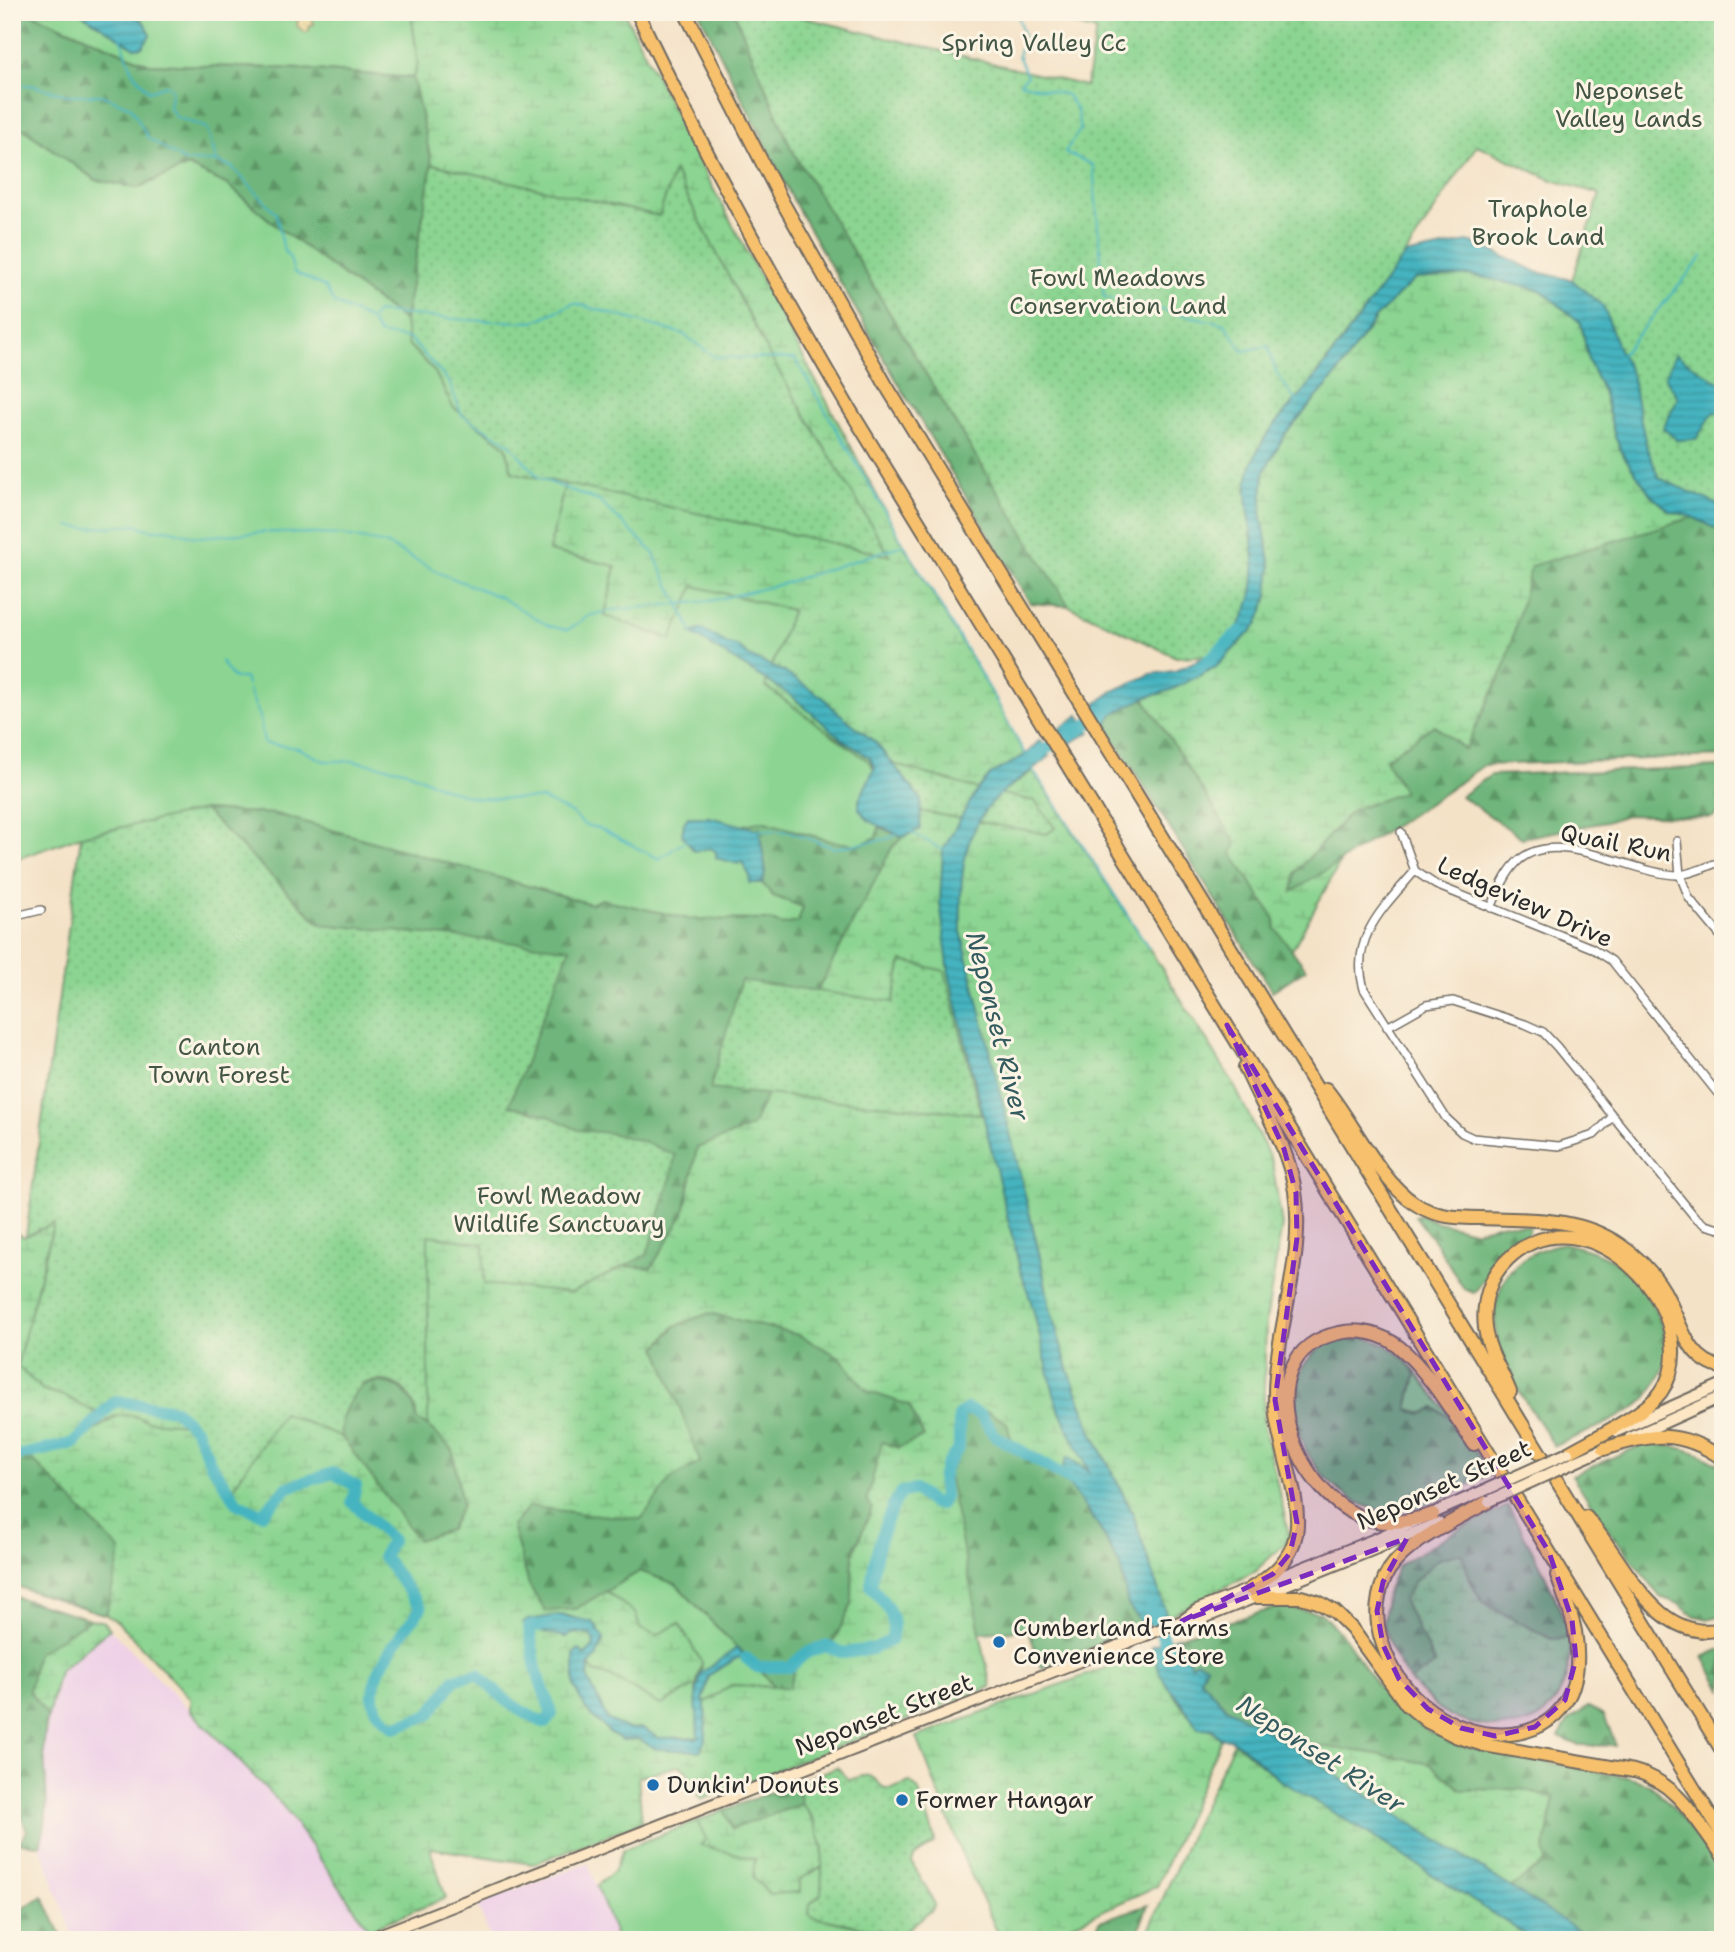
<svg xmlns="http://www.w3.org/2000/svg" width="1735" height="1952" font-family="'Shantell Sans',sans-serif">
  <defs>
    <pattern id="forest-firs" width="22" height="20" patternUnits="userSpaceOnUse" patternTransform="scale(1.75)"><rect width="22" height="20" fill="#70b67b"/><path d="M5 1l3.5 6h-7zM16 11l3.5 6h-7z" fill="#5c9465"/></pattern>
    <pattern id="wetland-marsh" width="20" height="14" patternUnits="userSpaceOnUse" patternTransform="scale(1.75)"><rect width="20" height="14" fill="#8bd491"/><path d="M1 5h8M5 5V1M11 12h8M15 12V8" fill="none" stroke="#78b67d"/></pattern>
    <pattern id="sand-dots" width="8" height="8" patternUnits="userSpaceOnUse" patternTransform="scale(1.75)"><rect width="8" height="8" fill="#eeda9e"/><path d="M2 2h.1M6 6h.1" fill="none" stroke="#cb8" stroke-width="1.8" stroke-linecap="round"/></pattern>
    <pattern id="park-dots" width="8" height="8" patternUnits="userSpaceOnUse" patternTransform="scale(1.75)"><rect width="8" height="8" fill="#8bd491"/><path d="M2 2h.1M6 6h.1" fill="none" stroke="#78b67d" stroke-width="1.8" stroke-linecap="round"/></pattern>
    <pattern id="water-rules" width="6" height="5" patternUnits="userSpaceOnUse" patternTransform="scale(1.75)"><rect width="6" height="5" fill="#45b4c0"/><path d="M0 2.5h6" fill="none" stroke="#3a939c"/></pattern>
  </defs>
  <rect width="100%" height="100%" fill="#fcf5e5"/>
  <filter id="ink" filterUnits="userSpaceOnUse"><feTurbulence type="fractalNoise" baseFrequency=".0143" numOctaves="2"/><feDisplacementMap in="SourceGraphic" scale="14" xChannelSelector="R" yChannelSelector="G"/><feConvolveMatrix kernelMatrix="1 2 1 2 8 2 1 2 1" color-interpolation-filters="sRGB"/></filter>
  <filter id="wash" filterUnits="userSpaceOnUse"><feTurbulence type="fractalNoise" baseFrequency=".00686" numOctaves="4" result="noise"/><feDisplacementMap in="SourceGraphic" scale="28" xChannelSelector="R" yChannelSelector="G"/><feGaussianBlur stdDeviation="1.57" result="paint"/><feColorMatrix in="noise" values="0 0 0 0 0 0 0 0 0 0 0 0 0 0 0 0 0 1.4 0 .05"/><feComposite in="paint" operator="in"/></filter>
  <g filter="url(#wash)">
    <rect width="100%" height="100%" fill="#f4e2c7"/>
    <path fill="#eed0e7" d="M110 1629 283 1806 369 1929 340 1940H74L40 1845 47 1825 48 1798 43 1747 48 1715 59 1671Z
      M588 1863 617 1940H491L477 1903Z"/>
    <path fill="#8bd491" stroke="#5b805e" stroke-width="2" d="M28 12H411L418 63 413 78 301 69 149 64Z
      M12 121 96 180 137 188 188 166 228 185 279 228 405 321 408 344 435 372 453 407 506 446 512 472 565 484 549 551 616 566 605 615 693 585 792 610 765 686 870 762 936 872 718 974 204 810 81 836 14 860 12 848Z
      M1403 1356 1455 1421 1408 1409 1410 1397Z
      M640 1571 676 1584 737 1648 701 1673 702 1663 679 1624 657 1635 639 1629 606 1591Z
      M739 1657 760 1670 774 1687 731 1685 705 1703 703 1701 709 1675Z
      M589 1665 594 1672 610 1676 661 1705 696 1685 698 1737 659 1738 643 1728 628 1729 608 1720 588 1679Z
      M697 1821 707 1839 701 1845 755 1859 800 1879 824 1866 821 1894 810 1904 813 1917 877 1931 884 1940H617L597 1886 614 1871 624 1849Z"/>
    <path fill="url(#forest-firs)" stroke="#4e7053" stroke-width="2" d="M12 12H28L149 64 301 69 413 78 432 164 405 321 279 228 228 185 188 166 137 188 96 180 12 121Z
      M699 12H734L791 148 959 429 1069 606 1030 603 905 395 795 204Z
      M1693 517 1723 532V756L1484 765 1446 792 1291 893 1296 872 1352 810 1403 792 1385 759 1434 725 1464 749 1505 667 1531 566Z
      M1144 698 1237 843 1232 854 1275 919 1276 929 1306 969 1272 991 1106 726 1112 714Z
      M1723 767V810L1711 818 1626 815 1606 822 1522 838 1461 796 1491 775Z
      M204 810 276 814 591 904 601 899 689 919 769 920 782 925 798 922 803 907 773 896 762 883C770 866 759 848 760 830L745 825 762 821 834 842 860 845 877 837 879 827 903 837 892 848 788 1047 752 1127 697 1148 684 1214 651 1268 569 1263 320 924Z
      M1420 1214 1434 1221 1473 1231 1504 1223 1530 1226 1526 1238 1492 1269 1474 1293 1464 1289 1437 1245 1415 1216Z
      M1563 1243C1583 1248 1606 1254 1623 1267 1642 1281 1671 1331 1667 1356 1665 1369 1654 1389 1645 1399 1629 1416 1577 1436 1554 1446 1527 1401 1481 1349 1499 1293 1508 1262 1533 1250 1563 1243Z
      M709 1313 799 1335 840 1357 867 1391 909 1405 924 1437 898 1448 882 1442 872 1508 853 1554 852 1604 834 1641 794 1671 789 1688 774 1687 751 1659 737 1648 676 1584 640 1571 576 1609 545 1612 529 1585 512 1526 529 1506 579 1513 641 1519 671 1479 700 1462 657 1347 675 1326Z
      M1361 1336C1389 1344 1400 1350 1416 1374L1408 1409 1423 1414 1435 1408 1455 1421 1491 1474C1459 1489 1422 1515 1386 1511 1321 1504 1261 1407 1313 1354 1320 1348 1331 1340 1340 1337 1346 1335 1355 1336 1361 1336Z
      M383 1381C405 1388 414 1398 417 1420L428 1426 453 1450 462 1505 450 1530 418 1540 342 1437C337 1418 350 1399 362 1385Z
      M986 1411 1007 1423 1013 1446 1061 1474 1098 1525 1121 1568 1128 1605 1144 1627 1042 1668 1028 1630 980 1633 947 1474 957 1457 962 1419 970 1414Z
      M1650 1444C1675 1445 1702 1452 1723 1467V1615L1708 1619 1693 1615 1677 1603 1660 1597 1602 1521 1572 1475 1637 1447Z
      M28 1455 122 1551 106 1615 12 1585V1459Z
      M1508 1506C1532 1549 1556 1591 1570 1638L1551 1639 1485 1604 1472 1586 1422 1637 1435 1665 1410 1681 1393 1654 1383 1625 1386 1594 1398 1566 1457 1530Z
      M12 1596 91 1619 37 1653 29 1691 48 1716C46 1727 43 1738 44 1749 45 1784 51 1811 40 1845L19 1843 27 1831 12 1792Z
      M1279 1607 1321 1613 1344 1637 1391 1705 1430 1732 1465 1747 1627 1777 1649 1784 1673 1807 1723 1873V1940H1593L1510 1888 1546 1862 1544 1850 1554 1797 1520 1789 1462 1790 1430 1764 1365 1752 1283 1742 1226 1708 1200 1679 1201 1672 1191 1666 1177 1637Z
      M1723 1648V1690L1703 1657Z
      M1588 1707 1604 1715 1616 1746 1578 1745 1559 1737 1569 1720Z
      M796 1783 802 1804 732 1829 724 1810Z
      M43 1896 64 1940H12V1915Z
      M1148 1905 1135 1940H1090L1099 1921Z"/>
    <path fill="url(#wetland-marsh)" stroke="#5b805e" stroke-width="2" fill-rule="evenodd" d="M411 12H624L706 175 903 544 995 698 1025 755 990 775 1002 792 1033 771 1149 948 1232 1081 1272 1162 1282 1225 1266 1321 1263 1423 1290 1539 1254 1572 1167 1617 1133 1514 1093 1434 1068 1369 1050 1308 1040 1257 981 1014 970 1013 1034 1278 1101 1483 1084 1467 1067 1458 1061 1474 1013 1446 1007 1423 987 1411 982 1418 970 1414 963 1419 957 1457 948 1475 991 1687 701 1800 688 1773 680 1765 638 1777 642 1822 533 1864 430 1848 446 1898 369 1929 283 1806 190 1710V1698L117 1621 106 1615 121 1551 28 1455 12 1459V1231L24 1237 54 1222 17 1366 43 1390 65 1396 95 1412 81 1439 119 1415H133L143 1419 188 1424 196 1440 451 1165 569 1263 651 1268 684 1214 697 1148 752 1127 788 1047 892 848 903 837 920 829 921 799 891 761 870 762 765 686 792 610 694 586 671 639 605 616 616 566 549 551 565 484 512 472 506 446 453 407 435 372 408 344 405 321 432 164 413 78 418 63ZM709 1313 799 1335 840 1357 867 1391 909 1405 924 1437 898 1448 882 1442 867 1500 872 1508 853 1554 852 1604 834 1641 812 1648 794 1671 789 1688 731 1685 705 1703 706 1738 656 1749 639 1739 622 1740 608 1731 574 1654 584 1655 594 1646 592 1635 574 1633 565 1637 569 1616 580 1621 593 1622 596 1658 589 1665 594 1672 610 1676 661 1705 696 1685 702 1663 679 1623 657 1635 640 1629 636 1614 606 1591 576 1609 545 1611 529 1585 512 1526 529 1506 579 1513 641 1519 671 1479 700 1462 657 1347 675 1326ZM370 1382C399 1381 413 1391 417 1420L428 1426 453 1450 462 1505 450 1530 418 1540 342 1437C337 1418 351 1388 370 1382Z
      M1472 275 1541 290 1581 323 1589 362 1604 393 1608 413 1638 475 1652 495 1670 511 1693 517 1531 566 1505 667 1465 749 1434 725 1385 759 1404 792 1352 810 1296 872 1292 892 1341 861 1292 950 1276 929 1275 919 1232 854 1236 843 1144 698 1171 690 1216 667 1257 625 1271 567 1261 512 1264 472 1285 434 1337 374 1376 317 1415 279Z
      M1462 1553 1472 1586 1485 1604 1551 1639 1570 1638C1571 1664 1565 1694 1545 1713 1522 1734 1472 1728 1447 1714 1434 1706 1421 1692 1410 1681L1435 1664 1403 1600 1415 1581 1438 1559Z
      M91 1619 104 1622 110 1629 59 1671 48 1716 29 1691 37 1653Z
      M1152 1651C1157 1658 1157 1665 1160 1673 1162 1679 1184 1710 1189 1715 1200 1724 1211 1728 1221 1739L1157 1886 1069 1926 1044 1940H1001L963 1857 917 1737Z
      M1234 1742 1281 1781 1366 1832 1534 1940H1145L1197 1819Z
      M1283 1742 1365 1752 1430 1764 1462 1790 1520 1789 1554 1797 1544 1850 1546 1862 1510 1888Z
      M802 1804C817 1823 823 1841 824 1866L800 1879V1892L770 1894 753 1878 755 1859 701 1845 706 1839 697 1821 724 1810 732 1829Z"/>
    <path fill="url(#sand-dots)" stroke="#8c8264" stroke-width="2" d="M302 13 310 15 314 24 310 25 308 32H305L297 26 298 18Z"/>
    <path fill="url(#park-dots)" stroke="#5b805e" stroke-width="2" d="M734 12H781L1086 86 1096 31 1032 12H1723V511H1670L1651 495 1624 456 1615 437 1604 393 1589 362 1572 280 1600 194 1552 180 1477 145 1405 255 1317 374 1246 487 1255 566 1253 593 1247 613 1219 655 1176 657 1069 606 959 429 791 148Z
      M432 164 659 216 674 171 771 358 890 556 512 472 506 446 453 407 435 372 408 344 405 321Z
      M870 762 893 764 978 789 1035 801 1055 828 1047 834 896 807Z
      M204 810 320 924 570 948 509 1105 549 1116 578 1130 609 1133 642 1141 675 1155 671 1177 647 1255 571 1293 484 1284V1244L428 1235V1426L417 1420C413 1389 393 1374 362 1384 350 1399 337 1418 342 1437L283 1413 230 1492 196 1441 188 1424 147 1421 133 1415H119L111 1418 80 1441 95 1412 65 1396 43 1390 17 1366 54 1223 26 1236 81 836Z
      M902 961 945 971 981 1114 710 1089 741 980 893 1002Z
      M837 1767 849 1780C870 1774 870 1772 884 1789H892L910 1782 918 1789 935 1838 934 1843 914 1857 912 1863 935 1904 932 1910 900 1935 813 1917 809 1914 810 1904 821 1894 823 1848 813 1818 802 1804 796 1783Z"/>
    <path fill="url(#water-rules)" stroke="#387076" stroke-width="2" d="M79 12C104 12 144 4 150 36L142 47 135 48Z
      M1467 242 1479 245 1537 272 1572 280 1604 307 1619 350 1631 373 1646 445 1659 478 1723 507V532L1693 517 1670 511 1651 495 1624 456 1615 437 1604 393 1589 362 1581 323 1541 290 1472 275 1415 279 1376 317 1337 374 1285 434 1264 472 1261 512 1271 567 1267 600 1257 625 1216 667 1171 690 1144 698 1112 714 1106 726 1094 705 1113 691 1151 674 1175 671 1206 656 1219 655C1256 609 1258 584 1251 527 1248 507 1244 489 1250 469 1261 432 1294 405 1317 375 1347 335 1375 295 1405 255Z
      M1675 354 1723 385V413L1714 412 1696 439 1677 440 1663 428 1678 398 1665 377Z
      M702 629 728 644 737 646 749 656 784 672 824 698 834 709 876 743 921 799 920 829 903 837 869 821 859 809V800L875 767 869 757 843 740 793 697 691 633Z
      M1079 715 1090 732 1070 743 1067 749 1056 731Z
      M1040 740 1050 756C1035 769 1018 779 1003 792 960 828 960 880 961 931L1040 1257 1050 1308 1068 1369 1093 1434 1133 1514 1167 1617 1144 1627 1128 1605 1121 1568 1098 1525 1061 1474 1067 1457 1089 1471 1057 1406 1032 1305 1020 1269 949 973 940 902 943 850 960 819 978 789 990 775 1025 755Z
      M688 817H709L760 830C759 848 770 866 762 883H749L750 876 741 861 738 864 716 858V852L711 848 694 851 682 835 684 823Z
      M560 1615 593 1622 604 1639 596 1658 589 1665 588 1679 608 1720 628 1729 643 1728 659 1738H695L698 1737 696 1694 701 1673 737 1648 760 1670 739 1657 709 1675 703 1701 705 1703 706 1738 700 1751 656 1749 639 1739 622 1740 608 1731 586 1710 574 1686V1654L579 1649 584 1655 594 1646 592 1635 574 1633 565 1637 536 1630 523 1623 528 1620Z
      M1177 1637 1191 1665 1196 1661 1206 1665 1200 1679 1226 1708 1256 1724 1593 1940H1534L1366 1832 1281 1781 1240 1745 1230 1739H1221L1212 1729 1198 1728 1179 1699 1168 1687 1160 1673 1151 1646Z"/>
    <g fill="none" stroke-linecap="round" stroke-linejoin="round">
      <path stroke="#45b4c0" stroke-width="2" d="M1017 12 1024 39 1018 55 1027 76 1020 83 1067 95 1077 110 1080 130 1065 152 1093 165 1104 297 1225 324 1243 351 1268 346 1276 372 1296 401
        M121 38 132 71 149 91 166 85 172 89 169 107 176 117 207 128 217 162 232 167 276 213 284 251 290 258 294 272 325 287 334 303 370 320 379 334 410 339 449 382 462 415 509 443 539 478 599 501 652 551 693 633
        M12 86 31 85 67 95H101L131 107 148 138 184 161 217 162
        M371 319 377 312 466 320 533 322 574 303 683 334 715 357 795 359 995 698 1026 756
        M1621 355 1703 256
        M69 526 85 528 135 525 152 530 167 529 197 537 266 532 341 535 386 544 442 574 500 597 549 626 568 630 588 616 612 610 710 601 782 584 903 545
        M221 661 233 678H245L247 685
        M249 691 260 717 264 743 298 748 324 761H353L404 770 446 789 476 798 542 799 573 814 584 825 601 829 659 859 688 839
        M1033 770 1055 802 1149 948
        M759 830 790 832 835 848 887 839 896 835
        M911 832 943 850"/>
      <path stroke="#45b4c0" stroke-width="12" d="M1202 666 1240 631
        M1034 756 1078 731 1113 706
        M12 1457 74 1443 115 1401 175 1410 196 1430 211 1464 238 1504 262 1514 288 1487 333 1473 356 1486 352 1502 392 1540 383 1556 421 1608C405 1630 363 1679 375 1707 378 1714 388 1722 394 1727L429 1715 455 1679 478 1674C497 1695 519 1712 545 1723L552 1714 536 1669 529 1627 546 1625
        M1151 1608 1170 1656
        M746 1658 757 1667H790L806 1653 825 1646 844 1653 873 1649 891 1640C898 1615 886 1605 871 1586 875 1554 884 1520 901 1492L915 1490 932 1503 940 1505 944 1496 942 1479 946 1466 959 1448V1415L967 1409 981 1415 994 1435 1074 1482"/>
    </g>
  </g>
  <g filter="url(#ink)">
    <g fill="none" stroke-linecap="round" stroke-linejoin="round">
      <g stroke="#716b62" stroke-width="10">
        <path id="minor" d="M1401 832 1415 871C1384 907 1349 938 1364 989L1446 1118 1462 1133 1473 1138 1559 1146 1594 1135 1613 1116
          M1677 841 1680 875 1689 898 1723 939
          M1415 871 1436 885 1592 948 1612 961 1723 1100
          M1491 908C1498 892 1505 874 1517 862 1555 825 1632 874 1677 875 1691 875 1709 865 1723 861
          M12 917 41 910
          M1387 1027 1426 1005 1453 1001 1525 1024 1543 1032 1557 1047 1694 1216 1705 1225 1723 1230"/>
      </g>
      <g stroke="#716b62" stroke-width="14">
        <path id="secondary" d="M1617 1431 1723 1384
          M1630 1438 1723 1396
          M1573 1463 1609 1447
          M1182 1621 1197 1610 1373 1540 1483 1491
          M366 1940 1182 1621 1201 1619 1439 1523"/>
      </g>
      <g stroke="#716b62" stroke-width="16">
        <path id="motorway" d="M637 12C701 147 772 277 847 405L1723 1836
          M685 12 783 203 887 387 1723 1752
          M1245 1067C1263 1108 1288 1146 1295 1191 1306 1262 1273 1332 1275 1403 1276 1442 1303 1498 1296 1534 1291 1560 1272 1576 1250 1589
          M1326 1089C1353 1122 1379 1180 1414 1203 1434 1217 1457 1218 1481 1218 1529 1220 1578 1216 1620 1245 1638 1257 1653 1272 1664 1291 1681 1320 1685 1360 1723 1368
          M1510 1392C1502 1371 1488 1351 1485 1328 1482 1303 1489 1277 1508 1259 1588 1183 1712 1318 1661 1392 1644 1415 1594 1438 1568 1453
          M1604 1449C1650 1433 1681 1429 1723 1459
          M1489 1501C1459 1519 1409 1540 1389 1570 1376 1592 1374 1618 1382 1642 1418 1760 1599 1774 1575 1631 1571 1611 1563 1594 1557 1575
          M1433 1514C1415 1520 1395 1524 1376 1521 1294 1506 1240 1353 1339 1333 1359 1328 1383 1334 1399 1347 1426 1368 1454 1415 1474 1444
          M1586 1517C1624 1558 1654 1645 1723 1629
          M1256 1597H1301L1318 1602 1335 1612 1352 1629 1407 1705 1428 1722 1455 1736 1484 1745 1634 1771C1677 1781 1698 1823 1723 1856"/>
      </g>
      <use href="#minor" stroke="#fff" stroke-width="7"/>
      <use href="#secondary" stroke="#fce6c4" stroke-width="10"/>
      <use href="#motorway" stroke="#f7c06c" stroke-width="12"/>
      <g stroke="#716b62" stroke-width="14" stroke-linecap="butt">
        <path id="secondary-bridge" d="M1483 1491 1568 1453
          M1489 1501 1573 1463"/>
      </g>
      <use href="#secondary-bridge" stroke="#fce6c4" stroke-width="10"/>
    </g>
  </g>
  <path fill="#7b2cbf" fill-opacity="0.2" stroke="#7b2cbf" stroke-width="5" stroke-dasharray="14 9" stroke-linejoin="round" d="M1227 1025 1549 1552 1572 1620 1576 1659 1565 1700 1535 1727 1495 1736 1461 1728 1428 1709 1399 1679 1383 1645 1377 1611 1383 1582 1407 1538 1182 1621 1273 1574 1290 1553 1297 1523 1275 1400 1297 1238 1296 1193 1284 1149Z"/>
  <g fill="#1f6fb2" stroke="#fcf5e5" stroke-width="2.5">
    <circle cx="999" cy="1642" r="7"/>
    <circle cx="653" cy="1785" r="7"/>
    <circle cx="902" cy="1800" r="7"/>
  </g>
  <g text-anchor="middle" stroke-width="6" stroke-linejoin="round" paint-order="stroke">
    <g font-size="24" fill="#435544" stroke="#fcf5e5">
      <text x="1034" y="51">Spring Valley Cc</text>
      <text x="1629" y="99">Neponset<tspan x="1629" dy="28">Valley Lands</tspan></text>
      <text x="1538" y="217">Traphole<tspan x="1538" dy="28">Brook Land</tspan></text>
      <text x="1118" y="286">Fowl Meadows<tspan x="1118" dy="28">Conservation Land</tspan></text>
      <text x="219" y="1055">Canton<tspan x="219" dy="28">Town Forest</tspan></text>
      <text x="559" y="1204">Fowl Meadow<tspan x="559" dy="28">Wildlife Sanctuary</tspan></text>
    </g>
    <g font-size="24" fill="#2b2b2b" stroke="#fcf5e5">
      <text transform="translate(1616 843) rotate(11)" y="8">Quail Run</text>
      <text transform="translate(1525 902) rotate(24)" y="8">Ledgeview Drive</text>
      <text transform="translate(1444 1485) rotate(-24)" y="8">Neponset Street</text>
      <text transform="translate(884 1715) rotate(-21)" y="8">Neponset Street</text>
    </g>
    <g font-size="24" fill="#2b2b2b" stroke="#fcf5e5" text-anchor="start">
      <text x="1013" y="1636">Cumberland Farms<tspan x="1013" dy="28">Convenience Store</tspan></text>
      <text x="667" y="1793">Dunkin' Donuts</text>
      <text x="916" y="1808">Former Hangar</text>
    </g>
    <g font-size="26" font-style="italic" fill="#345b5f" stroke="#fcf5e5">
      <text transform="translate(998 1026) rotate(76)" y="9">Neponset River</text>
      <text transform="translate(1321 1754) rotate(33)" y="9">Neponset River</text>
    </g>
  </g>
  <rect width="1735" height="1952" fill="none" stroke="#fcf5e5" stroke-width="42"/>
</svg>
